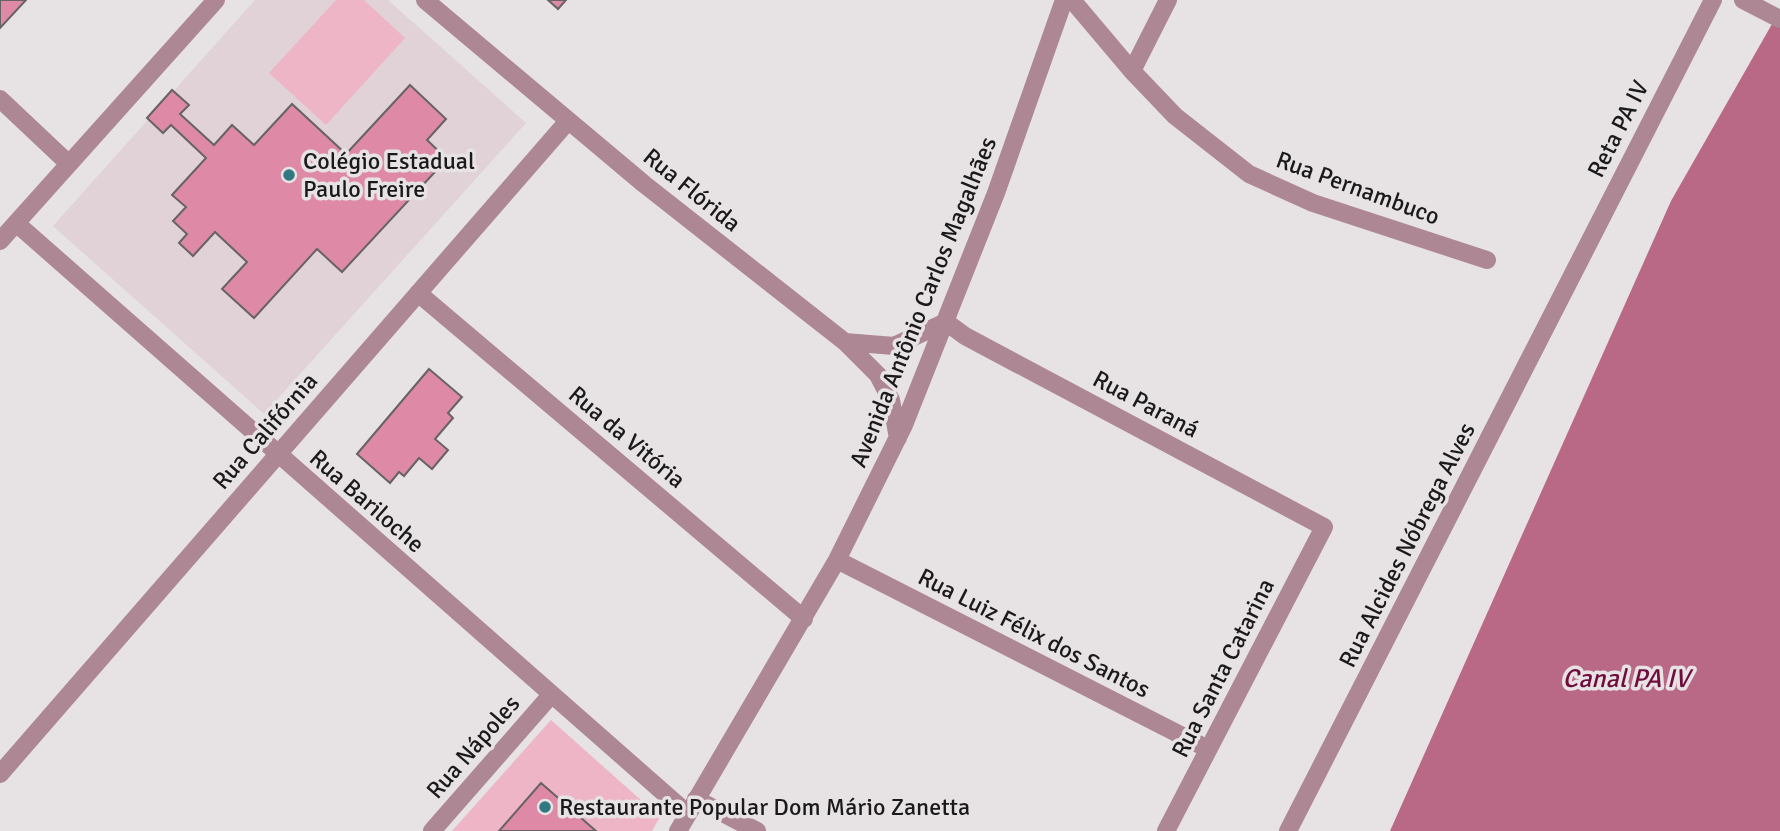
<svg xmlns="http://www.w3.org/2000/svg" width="1780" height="831" font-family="Signika,sans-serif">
  <rect width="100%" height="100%" fill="#e7e2e4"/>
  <path fill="#e0d2d6" d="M255 0H388L526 123 264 414 53 226Z"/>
  <path fill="#eeb5c7" d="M336 0H364L405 38 326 125 269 73Z
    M551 720 660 817 652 831H452Z"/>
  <path fill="#b96985" d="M1780 10V831H1390L1671 201Z"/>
  <path fill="#de8aa6" stroke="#676364" stroke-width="2" d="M0 0H26L0 28Z
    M548 0H566L558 9Z
    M410 85 446 119 427 140 447 159 342 272 317 249 254 318 222 289 247 262 215 232 193 256 179 243 187 234 173 221 186 207 172 195 206 158 171 125 163 133 147 118 172 90 189 105 180 114 214 145 232 125 254 145 292 104 346 154Z
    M429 369 462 397 448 413 453 418 435 439 448 450 432 469 419 458 404 476 399 472 390 483 357 454Z
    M541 783 596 831H499Z"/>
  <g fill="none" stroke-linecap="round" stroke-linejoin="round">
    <path stroke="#ad8793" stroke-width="18" d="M425 0 644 184 845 342 878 375 891 400 898 438
      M1072 0 1132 71 1175 116 1249 174 1313 203 1487 260
      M1743 0 1780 19
      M1132 71 1168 0
      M0 99 69 164
      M16 223 688 814
      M0 241 216 0
      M418 293 804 619
      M946 322 965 336 1324 527 1166 831
      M845 342 894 346 946 322
      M837 560 1208 749
      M0 774 568 121
      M696 799 757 831
      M432 831 551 695
      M678 831 837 560 904 425 996 193 1064 0
      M1288 831 1713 0"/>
  </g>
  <g fill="#317882" stroke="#e7e2e4" stroke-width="2.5">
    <circle cx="289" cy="175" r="7"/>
    <circle cx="545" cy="807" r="7"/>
  </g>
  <g text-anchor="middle" stroke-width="7" stroke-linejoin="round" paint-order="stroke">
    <g font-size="24" fill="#1b1a1a" stroke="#e7e2e4">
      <text transform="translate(1618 129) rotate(-63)" y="8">Reta PA IV</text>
      <text transform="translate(1358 188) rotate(20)" y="8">Rua Pernambuco</text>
      <text transform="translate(692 190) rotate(39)" y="8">Rua Flórida</text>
      <text transform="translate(923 302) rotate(-68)" y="8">Avenida Antônio Carlos Magalhães</text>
      <text transform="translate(1146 404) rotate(28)" y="8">Rua Paraná</text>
      <text transform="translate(265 431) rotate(-49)" y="8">Rua Califórnia</text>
      <text transform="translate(627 437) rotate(40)" y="8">Rua da Vitória</text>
      <text transform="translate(367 501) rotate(41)" y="8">Rua Bariloche</text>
      <text transform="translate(1407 545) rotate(-63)" y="8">Rua Alcides Nóbrega Alves</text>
      <text transform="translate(1034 633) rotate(27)" y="8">Rua Luiz Félix dos Santos</text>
      <text transform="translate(1223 668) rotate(-63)" y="8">Rua Santa Catarina</text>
      <text transform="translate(473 747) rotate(-49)" y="8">Rua Nápoles</text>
    </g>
    <g font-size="24" fill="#1b1a1a" stroke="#e7e2e4" text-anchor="start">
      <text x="303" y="169">Colégio Estadual<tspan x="303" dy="28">Paulo Freire</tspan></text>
      <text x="559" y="815">Restaurante Popular Dom Mário Zanetta</text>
    </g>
    <g font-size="26" font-style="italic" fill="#700b3c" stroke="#e7e2e4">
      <text x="1626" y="687">Canal PA IV</text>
    </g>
  </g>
</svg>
